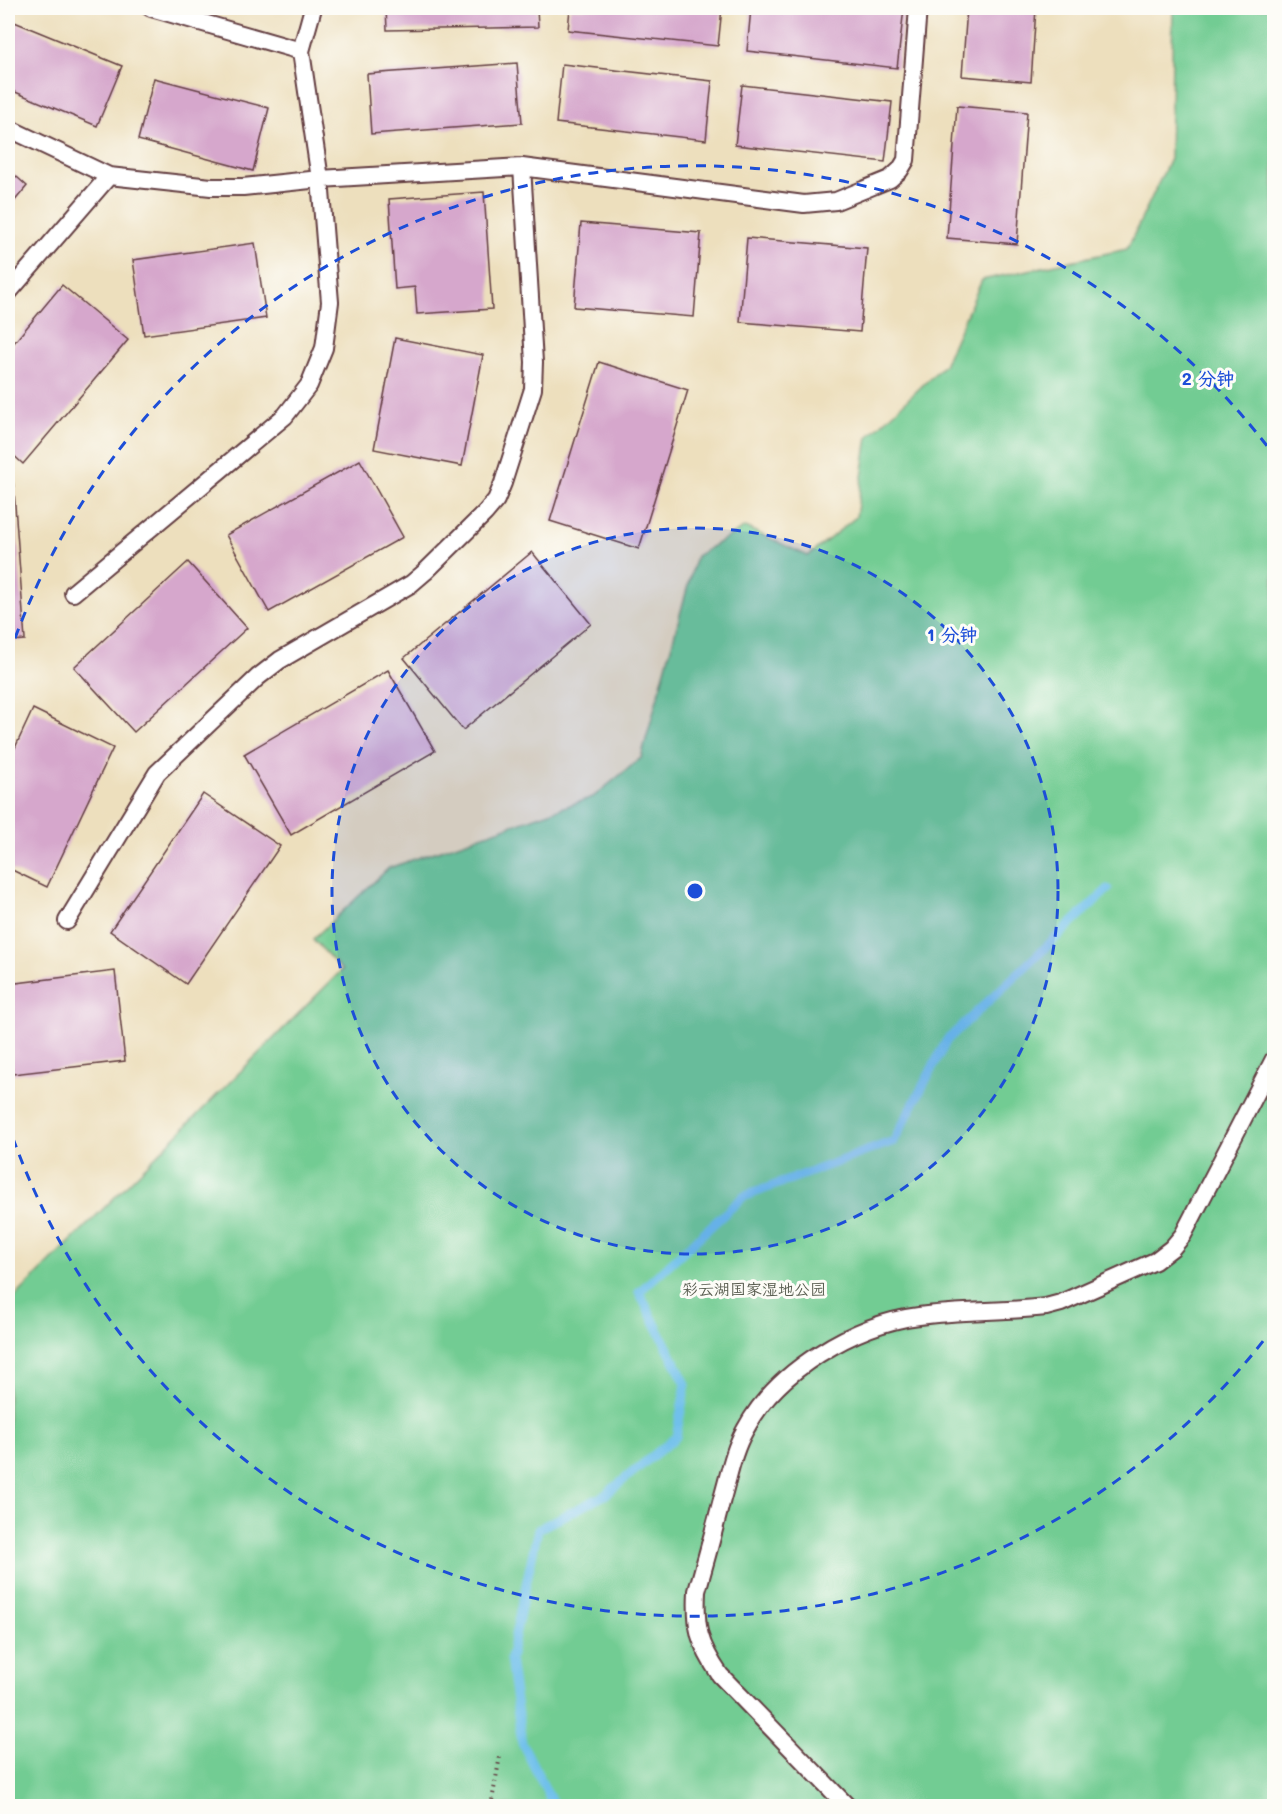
<svg xmlns="http://www.w3.org/2000/svg" width="1282" height="1814" font-family="Mali,'LXGW WenKai TC',sans-serif">
  <rect width="100%" height="100%" fill="#fdfcf7"/>
  <filter id="ink" filterUnits="userSpaceOnUse"><feTurbulence type="fractalNoise" baseFrequency=".0167" numOctaves="2"/><feDisplacementMap in="SourceGraphic" scale="12" xChannelSelector="R" yChannelSelector="G"/><feConvolveMatrix kernelMatrix="1 2 1 2 8 2 1 2 1" color-interpolation-filters="sRGB"/></filter>
  <filter id="wash" filterUnits="userSpaceOnUse"><feTurbulence type="fractalNoise" baseFrequency=".008" numOctaves="4" result="noise"/><feDisplacementMap in="SourceGraphic" scale="24" xChannelSelector="R" yChannelSelector="G"/><feGaussianBlur stdDeviation="1.35" result="paint"/><feColorMatrix in="noise" values="0 0 0 0 0 0 0 0 0 0 0 0 0 0 0 0 0 1.4 0 .05"/><feComposite in="paint" operator="in"/></filter>
  <g filter="url(#wash)">
    <rect width="100%" height="100%" fill="#eddfbd"/>
    <path fill="#72cc93" stroke="#5e765f" stroke-width="1.5" d="M1173 8H1274V1806H8V1304L342 970 313 939 389 868 593 797 641 758 696 556 745 527 808 556 856 517 868 437 944 365 982 280 1127 249 1170 159Z"/>
    <g fill="none" stroke-linecap="round" stroke-linejoin="round">
      <path stroke="#70c0eb" stroke-width="9" d="M554 1806 522 1743 510 1659 538 1529 605 1495 676 1437 686 1384 639 1292 743 1197 894 1141 947 1040 1108 889"/>
    </g>
    <g id="blocks">
      <path fill="#d6a7cc" d="M386 8H537L538 27 387 30Z
        M570 8H722L718 46 568 30Z
        M751 8H904L897 68 747 51Z
        M967 8H1036L1031 82 962 76Z
        M12 21 122 66 97 126 8 89V32Z
        M517 63 522 123 371 134 367 74Z
        M562 64 712 81 706 140 556 123Z
        M154 78 269 108 253 171 138 140Z
        M742 85 892 102 885 162 735 145Z
        M957 106 1027 112 1017 244 947 238Z
        M8 169 27 186 8 209Z
        M484 192 492 309 417 314 415 287 395 289 389 199Z
        M581 223 701 233 694 317 574 307Z
        M747 238 867 248 860 332 740 322Z
        M255 243 266 318 144 335 133 260Z
        M62 285 128 340 23 464 8 450V350Z
        M395 338 483 355 462 466 374 449Z
        M599 362 688 390 639 549 550 521Z
        M360 460 403 537 269 612 226 535Z
        M13 478 25 640 8 641V479Z
        M532 552 591 624 463 730 404 658Z
        M188 562 247 628 134 732 74 667Z
        M388 670 435 751 291 835 244 754Z
        M33 709 113 748 47 887 8 868V763Z
        M203 794 280 846 186 984 110 931Z
        M115 971 125 1061 13 1074 8 1028V984Z"/>
    </g>
  </g>
  <g filter="url(#ink)">
    <use href="#blocks" fill-opacity="0" stroke="#623c41" stroke-width="1.5"/>
    <g fill="none" stroke-linecap="round" stroke-linejoin="round">
      <g stroke="#623c41" stroke-width="20">
        <path id="lane" d="M151 8 301 51
          M8 128 109 176 211 187H243L320 179 522 167 804 204 836 201 890 179 900 170 906 160 918 8
          M8 293 109 176
          M73 593 285 416 309 385 324 348 330 302 320 179 301 51 313 8
          M67 921 157 773 258 677 280 660 411 584 425 572 485 513 496 500 503 483 533 389 534 362 522 167
          M847 1806 720 1675C699 1644 695 1628 697 1591 706 1560 714 1530 722 1499 729 1475 733 1451 745 1430 776 1371 854 1324 919 1316 961 1310 1004 1312 1046 1307L1061 1303 1155 1261 1172 1248 1183 1235 1274 1059"/>
      </g>
      <path stroke="#623c41" stroke-width="4" stroke-dasharray="1.5 4.5" stroke-linecap="butt" d="M491 1806 500 1756"/>
      <use href="#lane" stroke="#fff" stroke-width="16"/>
    </g>
  </g>
  <circle cx="695" cy="891" r="363" fill="#1d4ed8" fill-opacity=".12"/>
  <g fill="none" stroke="#1d4ed8" stroke-width="3" stroke-dasharray="10 8">
    <circle cx="695" cy="891" r="363"/>
    <path d="M1274 1327A725 725 0 0 1 9 1127M9 655A725 725 0 0 1 1274 455"/>
  </g>
  <g text-anchor="middle" stroke-width="6" stroke-linejoin="round" paint-order="stroke">
    <g font-size="16" fill="#585c4f" stroke="#fdfcf7">
      <text x="754" y="1295">彩云湖国家湿地公园</text>
    </g>
  </g>
  <circle cx="695" cy="891" r="9" fill="#1d4ed8" stroke="#fdfcf7" stroke-width="3"/>
  <g font-size="18" text-anchor="middle" font-weight="bold" fill="#1d4ed8" stroke="#fdfcf7" stroke-width="6" stroke-linejoin="round" paint-order="stroke">
    <text x="1208" y="385">2 分钟</text>
    <text x="952" y="641">1 分钟</text>
  </g>
  <rect width="1282" height="1814" fill="none" stroke="#fdfcf7" stroke-width="30"/>
</svg>
